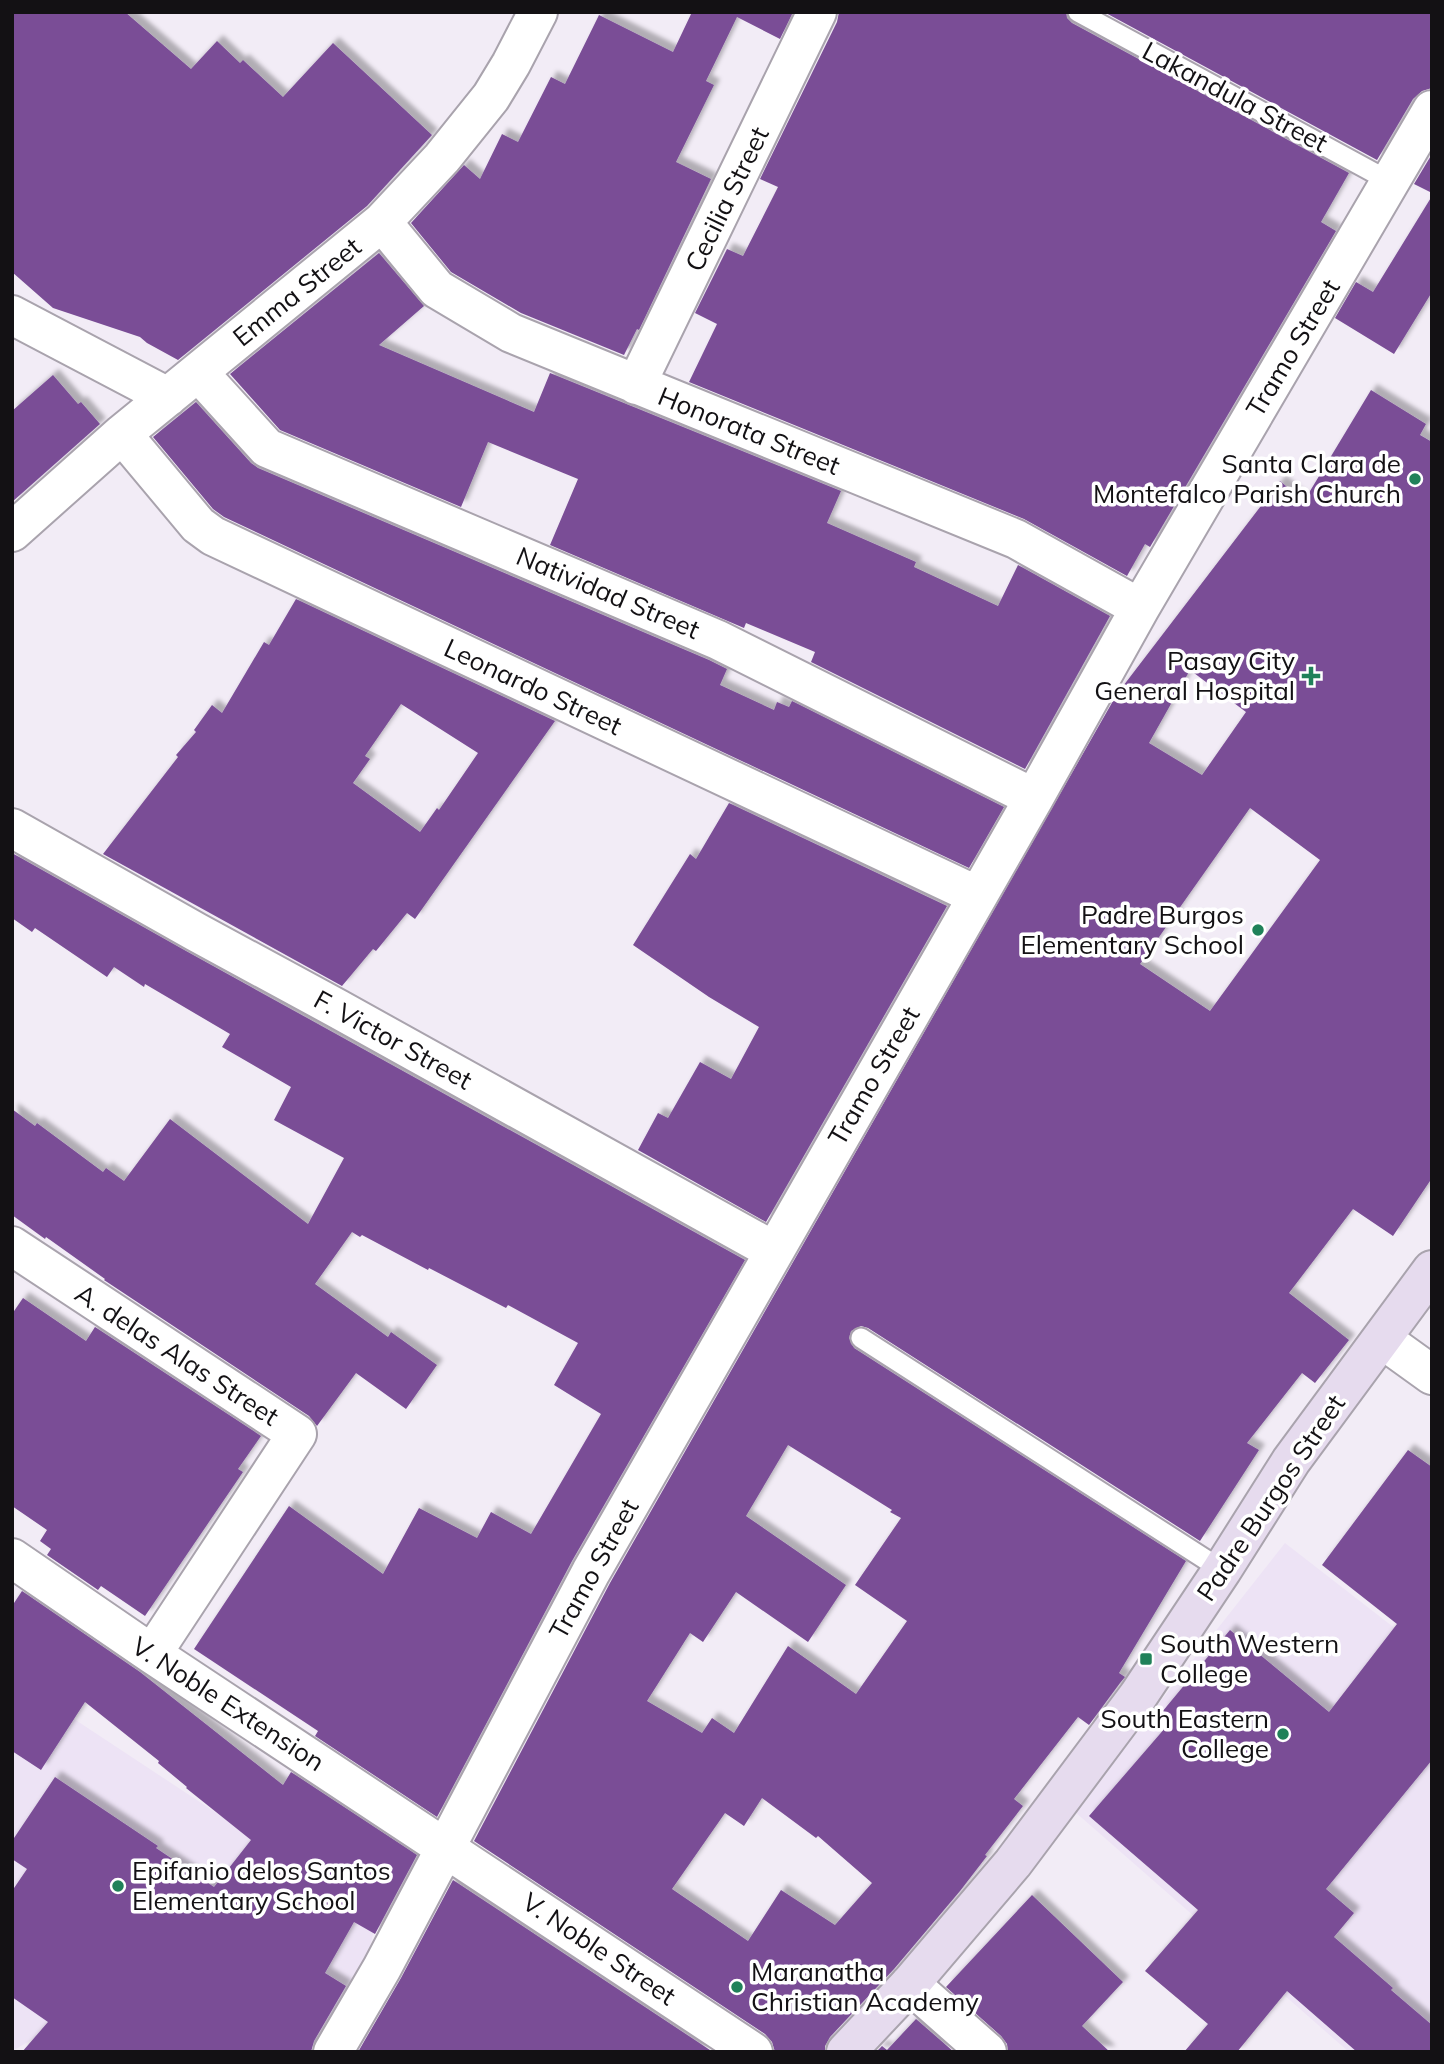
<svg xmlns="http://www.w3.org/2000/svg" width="1444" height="2064" font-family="Mulish,sans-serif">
  <defs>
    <filter id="shadow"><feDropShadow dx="6" dy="-6" stdDeviation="2" flood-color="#0004"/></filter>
  </defs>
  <rect width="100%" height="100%" fill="#f2ecf6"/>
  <path fill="#ede3f5" d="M1285 1543 1432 1657V2052H1349L1074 1811Z
    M12 1678 377 1919 362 1977 318 2052H72L44 2033 12 2051Z"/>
  <path fill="#7a4e96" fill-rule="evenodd" filter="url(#shadow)" d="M12 12H125L191 69 217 41 240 63 243 60 283 97 333 43 432 135 367 206 178 360 147 343 140 337 53 308 12 272Z
    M692 12H793L780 39 737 17 706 81 714 85 676 162 711 179 639 330 637 329 624 355 521 313 451 272 411 223 464 165 480 179 502 134 518 142 551 77 565 84 599 15 673 52Z
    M839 12H1066L1067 18 1072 23 1349 173 1321 222 1336 231 1150 547 1145 544 1127 576 1024 519 689 382 717 324 695 313 727 249 743 256 778 187 760 179 837 22Z
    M1104 12H1432V88L1422 91 1413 99 1377 160Z
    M1432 154V193L1414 184Z
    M1432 196V292L1394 354 1335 318 1356 282 1373 292Z
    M379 253 424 306 379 345 534 412 550 373 841 491 827 523 916 562 914 567 998 606 1018 565 1110 616 1025 769 811 662 815 652 746 623 744 628 550 545 578 479 488 442 461 507 280 430 230 374Z
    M53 375 78 404 81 402 100 424 12 502V411Z
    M1371 390 1426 424 1420 435 1432 442V1178L1393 1236 1353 1209 1289 1293 1349 1340 1315 1383 1302 1373 1247 1443 1259 1450 1200 1541 868 1328 861 1326 851 1331 849 1338 854 1348 1186 1561 1119 1673 1125 1677 1120 1683 1089 1725 1078 1717 1014 1799 1023 1806 985 1855 987 1856 960 1891 894 1969 830 2037 825 2046V2052H775L772 2042 765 2034 474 1841 610 1583 1117 694 1280 481 1304 501ZM1190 670 1246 712 1202 775 1149 743ZM1250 808 1320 860 1210 1011 1140 964ZM788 1445 892 1510 890 1512 901 1518 855 1585 907 1621 856 1694 788 1646 734 1733 712 1718 702 1733 647 1701 690 1633 703 1642 736 1592 808 1642 846 1585 746 1516ZM762 1798 816 1838 818 1836 872 1883 835 1925 781 1890 748 1941 672 1889 725 1813 744 1826Z
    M196 402 251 463 258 468 709 660 727 669 720 685 774 710 777 702 789 707 792 701 1004 807 969 868 224 517 213 509 153 437Z
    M296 599 555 721 415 919 407 913 376 951 373 949 342 986 103 854 178 757 176 755 196 732 194 730 212 705 222 713 264 642 269 645ZM401 704 478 753 439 810 437 808 420 832 353 783 370 759 365 756Z
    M729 803 947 906 766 1222 638 1150 658 1113 668 1118 700 1062 731 1079 759 1027 709 997 633 945 690 854 696 859Z
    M12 853 186 951 745 1260 572 1561 437 1817 315 1736 318 1731 194 1649 289 1506 383 1574 419 1508 477 1538 491 1512 531 1534 601 1414 554 1385 578 1343 508 1305 506 1308 429 1268 428 1270 362 1235 360 1237 352 1232 315 1284 388 1337 391 1332 437 1365 406 1409 356 1373 317 1426 309 1416 104 1280 105 1279 46 1237 45 1239 12 1215V1109L35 1126 37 1123 103 1172 106 1168 124 1181 170 1119 308 1224 344 1158 274 1120 291 1087 222 1047 230 1034 145 984 144 987 114 967 107 977 35 928 32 932 12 918Z
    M23 1298 86 1341 95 1327 261 1436 238 1469 243 1472 145 1616 101 1586 98 1590 47 1555 51 1549 40 1541 47 1530 12 1506V1314Z
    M1408 1450 1432 1467V1760L1326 1889 1354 1913 1334 1937 1393 1988 1391 1990 1432 2025V2052H1357L1287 1991 1237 2052H1184L1208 2024 1145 1971 1198 1910 1089 1816 1172 1720 1162 1712 1230 1630 1329 1712 1397 1624 1322 1565Z
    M22 1591 140 1672 283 1785 291 1772 417 1855 375 1934 354 1922 325 1973 346 1986 314 2041 311 2052H22L48 2022 12 1997V1891L27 1869 12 1859V1841L55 1777 158 1846 156 1848 214 1887 251 1840 186 1788 187 1787 158 1763 159 1761 85 1702 41 1770 12 1751V1606Z
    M453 1880 713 2052H358L401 1978Z
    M1032 1895 1123 1982 1082 2026 1110 2052H1008L1007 2044 1001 2036 946 1987Z
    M916 2019 954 2052H876L882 2046 887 2050Z"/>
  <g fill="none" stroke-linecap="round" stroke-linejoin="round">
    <g stroke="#a9a3ad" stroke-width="23">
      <path id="lane" d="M1078 12 1391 182
        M861 1338 1222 1570"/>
    </g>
    <g stroke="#a9a3ad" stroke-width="42">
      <path id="street" d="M382 222 437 289 511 333 1016 539 1140 608
        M12 315 168 397
        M198 372 267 448 718 640 1034 798
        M636 385 817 12
        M122 434 198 525 213 536 978 896
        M12 532 122 434 382 222 442 158 491 97 511 64 538 12
        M12 828 196 932 338 1009 774 1251
        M12 1246 297 1434 152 1654
        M1382 1339 1432 1375
        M12 1558 152 1654 753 2052
        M910 1984 987 2052
        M333 2052 382 1968 591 1572 1034 798 1140 608 1432 110"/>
    </g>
    <g stroke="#a9a3ad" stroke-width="42">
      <path id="secondary" d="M846 2052 910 1984 1013 1863 1138 1696 1222 1570 1291 1461 1432 1270"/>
    </g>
    <use href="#lane" stroke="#fff" stroke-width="19"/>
    <use href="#street" stroke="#fff" stroke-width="38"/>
    <use href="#secondary" stroke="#e6dbee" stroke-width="38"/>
  </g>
  <g fill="#208159" stroke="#fff" stroke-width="2.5">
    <circle cx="1415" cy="479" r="7"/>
    <path d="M1307.5 665.5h7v7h7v7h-7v7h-7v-7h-7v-7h7z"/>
    <circle cx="1258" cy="930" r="7"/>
    <rect x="1139" y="1652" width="14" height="14" rx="3.5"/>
    <circle cx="1283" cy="1734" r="7"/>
    <circle cx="118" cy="1886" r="7"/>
    <circle cx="737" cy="1987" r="7"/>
  </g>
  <g text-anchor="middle" stroke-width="7" stroke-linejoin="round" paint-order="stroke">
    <g font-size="26" fill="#131114" stroke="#fff">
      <text transform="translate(1235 97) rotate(28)" y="9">Lakandula Street</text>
      <text transform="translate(727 199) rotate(-64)" y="9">Cecilia Street</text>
      <text transform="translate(297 292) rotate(-39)" y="9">Emma Street</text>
      <text transform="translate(1293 348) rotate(-59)" y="9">Tramo Street</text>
      <text transform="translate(749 431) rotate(22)" y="9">Honorata Street</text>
      <text transform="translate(608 593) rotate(23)" y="9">Natividad Street</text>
      <text transform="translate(533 687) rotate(25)" y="9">Leonardo Street</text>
      <text transform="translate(393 1040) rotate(29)" y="9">F. Victor Street</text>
      <text transform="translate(874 1076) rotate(-60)" y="9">Tramo Street</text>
      <text transform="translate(177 1355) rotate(33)" y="9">A. delas Alas Street</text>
      <text transform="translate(1271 1498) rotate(-56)" y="9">Padre Burgos Street</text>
      <text transform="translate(594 1569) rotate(-61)" y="9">Tramo Street</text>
      <text transform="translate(228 1704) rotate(33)" y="9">V. Noble Extension</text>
      <text transform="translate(599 1949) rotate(34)" y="9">V. Noble Street</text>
    </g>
    <g font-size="26" fill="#131114" stroke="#fff" text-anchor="end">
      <text x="1401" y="473">Santa Clara de<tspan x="1401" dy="30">Montefalco Parish Church</tspan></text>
      <text x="1295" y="670">Pasay City<tspan x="1295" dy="30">General Hospital</tspan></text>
      <text x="1244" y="924">Padre Burgos<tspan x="1244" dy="30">Elementary School</tspan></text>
      <text x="1160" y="1653" text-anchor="start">South Western<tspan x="1160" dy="30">College</tspan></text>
      <text x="1269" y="1728">South Eastern<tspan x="1269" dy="30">College</tspan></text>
      <text x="132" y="1880" text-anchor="start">Epifanio delos Santos<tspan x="132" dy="30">Elementary School</tspan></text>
      <text x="751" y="1981" text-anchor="start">Maranatha<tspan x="751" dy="30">Christian Academy</tspan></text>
    </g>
  </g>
  <rect width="1444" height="2064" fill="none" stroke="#131114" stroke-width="28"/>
</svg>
